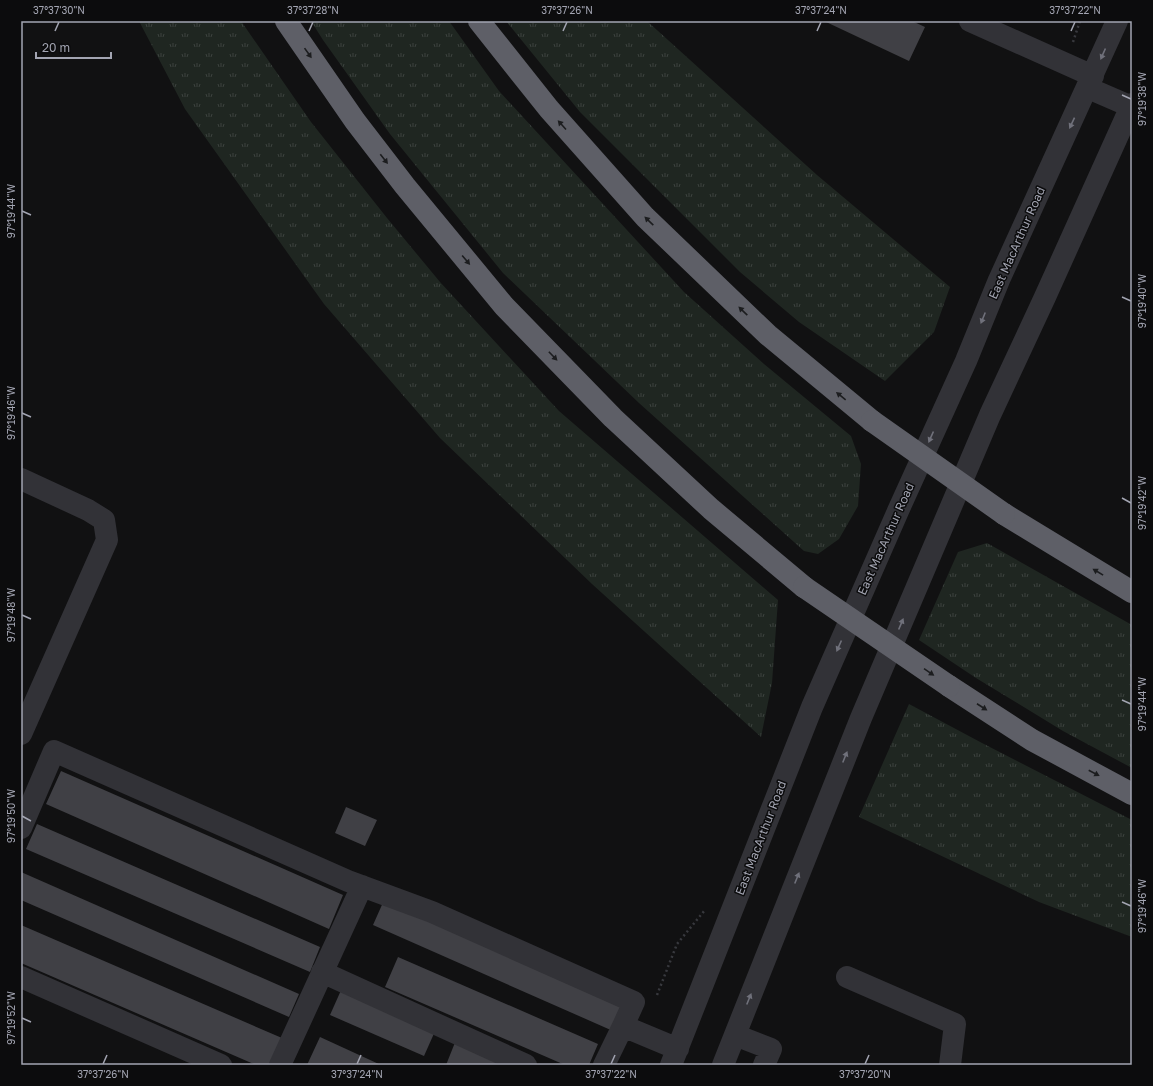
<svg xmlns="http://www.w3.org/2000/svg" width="1153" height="1086" font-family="'Golos Text',sans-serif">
  <defs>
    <pattern id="grass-tufts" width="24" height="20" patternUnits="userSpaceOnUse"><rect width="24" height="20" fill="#1f2621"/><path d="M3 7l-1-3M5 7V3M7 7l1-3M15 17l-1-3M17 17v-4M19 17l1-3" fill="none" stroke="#3c423f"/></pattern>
  </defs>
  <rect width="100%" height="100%" fill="#111112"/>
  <path fill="url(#grass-tufts)" d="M139 21H241L311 122 387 218 440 282 559 411 778 600 772 683 761 737 592 584 440 438 324 304 185 109Z
    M311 21H449L499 91 684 292 764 364 851 436 861 464 858 506 839 539 818 554 804 551 639 403 503 273 390 134 323 40Z
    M506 21H647L817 175 950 287 934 332 885 381 799 322 740 272 580 112Z
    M987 543 1132 625V768L1063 731 976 678 919 640 958 552Z
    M909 704 982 743 1132 820V937L1039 902 859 817Z"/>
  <path fill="#404045" d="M824 21H912L925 27 909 61Z
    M61 771 343 895 329 929 46 804Z
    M346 807 377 820 365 846 335 833Z
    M37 824 320 947 310 972 26 849Z
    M21 872 299 994 289 1017 21 900Z
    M385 898 625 1004 613 1031 373 925Z
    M21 925 282 1038 270 1065H256L21 963Z
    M398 957 598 1044 589 1065H565L385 987Z
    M342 988 436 1029 424 1056 330 1015Z
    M320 1037 381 1065H307Z
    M456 1040 514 1065H446Z"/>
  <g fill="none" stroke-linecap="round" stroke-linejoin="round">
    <path stroke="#38393e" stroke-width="2.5" stroke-dasharray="2 3" stroke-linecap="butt" d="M1073 42 1080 21
      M657 995 677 944 705 910"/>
    <path stroke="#323237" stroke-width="22" d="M970 21 1093 76
      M1088 88 1132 107
      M21 479 88 510 104 520 107 540 21 734
      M21 828 54 751 348 881 432 912 634 1002 623 1026 678 1049
      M322 972 526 1065
      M21 977 221 1065
      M847 977 955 1024 950 1065
      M735 1035 771 1049 764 1065
      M280 1065 362 886
      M604 1065 623 1026
      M671 1065 812 707 898 511 966 361 999 280 1117 21
      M723 1065 861 718 990 415 1045 297 1132 104"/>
    <path stroke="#5e5f67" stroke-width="22" d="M286 21 355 121 405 186 504 306 613 418 711 509 804 587
      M479 21 549 109 645 217 768 335 872 421
      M1004 514 1132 592
      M949 686 1032 740 1132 794"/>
    <path stroke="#5e5f67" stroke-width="22" d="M872 421 1004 514
      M804 587 949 686"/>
  </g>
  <defs><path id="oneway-solid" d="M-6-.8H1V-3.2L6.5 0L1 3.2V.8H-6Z"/></defs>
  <g fill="#1c1d1f">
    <use href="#oneway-solid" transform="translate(308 53) rotate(55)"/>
    <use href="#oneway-solid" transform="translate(562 125) rotate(-132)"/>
    <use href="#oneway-solid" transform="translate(384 159) rotate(52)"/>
    <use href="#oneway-solid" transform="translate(649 221) rotate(-136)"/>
    <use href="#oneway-solid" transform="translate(466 260) rotate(50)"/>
    <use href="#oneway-solid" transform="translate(743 311) rotate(-136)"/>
    <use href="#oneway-solid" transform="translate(553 356) rotate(46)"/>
    <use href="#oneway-solid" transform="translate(841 396) rotate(-141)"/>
    <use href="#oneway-solid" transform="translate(1098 572) rotate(-149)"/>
    <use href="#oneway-solid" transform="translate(929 672) rotate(34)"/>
    <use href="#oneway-solid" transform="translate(982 707) rotate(33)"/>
    <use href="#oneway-solid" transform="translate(1094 773) rotate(28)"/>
  </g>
  <g fill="#70717b">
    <use href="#oneway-solid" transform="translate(1103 54) rotate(114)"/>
    <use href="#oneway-solid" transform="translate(1072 123) rotate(115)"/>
    <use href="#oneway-solid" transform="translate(983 318) rotate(112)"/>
    <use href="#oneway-solid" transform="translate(931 437) rotate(114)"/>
    <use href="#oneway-solid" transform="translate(901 624) rotate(-67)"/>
    <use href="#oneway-solid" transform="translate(839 646) rotate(114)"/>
    <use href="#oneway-solid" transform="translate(845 757) rotate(-68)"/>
    <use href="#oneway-solid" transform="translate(797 878) rotate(-68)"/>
    <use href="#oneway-solid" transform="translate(749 999) rotate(-68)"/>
  </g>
  <path fill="none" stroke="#a3a5b2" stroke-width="1.5" d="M55 31 59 22M309 31 313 22M563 31 567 22M817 31 821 22M1071 31 1075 22M1122 95 1131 99M22 211 31 215M1122 297 1131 301M22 413 31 417M1122 498 1131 503M22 615 31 619M1122 700 1131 704M22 816 31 821M1122 902 1131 906M22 1018 31 1022M103 1064 107 1055M357 1064 361 1055M611 1064 615 1055M865 1064 869 1055"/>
  <g text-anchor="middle" stroke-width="3" stroke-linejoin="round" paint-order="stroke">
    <g font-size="12" fill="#a3a5b2" stroke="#0c0c0d">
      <text transform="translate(1017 243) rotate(-66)" y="4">East MacArthur Road</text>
      <text transform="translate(886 539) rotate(-66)" y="4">East MacArthur Road</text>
      <text transform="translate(761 838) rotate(-69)" y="4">East MacArthur Road</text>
    </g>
  </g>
  <rect width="1153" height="1086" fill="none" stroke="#0c0c0d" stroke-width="44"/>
  <path d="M36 52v6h75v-6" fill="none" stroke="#a3a5b2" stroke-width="2"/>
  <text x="42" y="52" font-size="12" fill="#a3a5b2" stroke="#0c0c0d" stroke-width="3" paint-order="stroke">20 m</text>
  <rect x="22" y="22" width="1109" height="1042" fill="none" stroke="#a3a5b2" stroke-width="1.5"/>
  <g font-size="10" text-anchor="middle" fill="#a3a5b2">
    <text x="59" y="14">37°37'30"N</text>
    <text x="313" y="14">37°37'28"N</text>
    <text x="567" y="14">37°37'26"N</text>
    <text x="821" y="14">37°37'24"N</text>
    <text x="1075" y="14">37°37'22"N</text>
    <text transform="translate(1142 99) rotate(-90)" y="4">97°19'38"W</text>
    <text transform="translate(11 211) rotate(-90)" y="4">97°19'44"W</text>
    <text transform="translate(1142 301) rotate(-90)" y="4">97°19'40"W</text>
    <text transform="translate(11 413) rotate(-90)" y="4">97°19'46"W</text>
    <text transform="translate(1142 503) rotate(-90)" y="4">97°19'42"W</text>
    <text transform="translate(11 615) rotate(-90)" y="4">97°19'48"W</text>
    <text transform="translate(1142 704) rotate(-90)" y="4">97°19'44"W</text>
    <text transform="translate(11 816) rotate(-90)" y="4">97°19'50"W</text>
    <text transform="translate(1142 906) rotate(-90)" y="4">97°19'46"W</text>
    <text transform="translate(11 1018) rotate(-90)" y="4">97°19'52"W</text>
    <text x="103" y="1078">37°37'26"N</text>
    <text x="357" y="1078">37°37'24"N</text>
    <text x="611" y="1078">37°37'22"N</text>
    <text x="865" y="1078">37°37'20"N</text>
  </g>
</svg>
